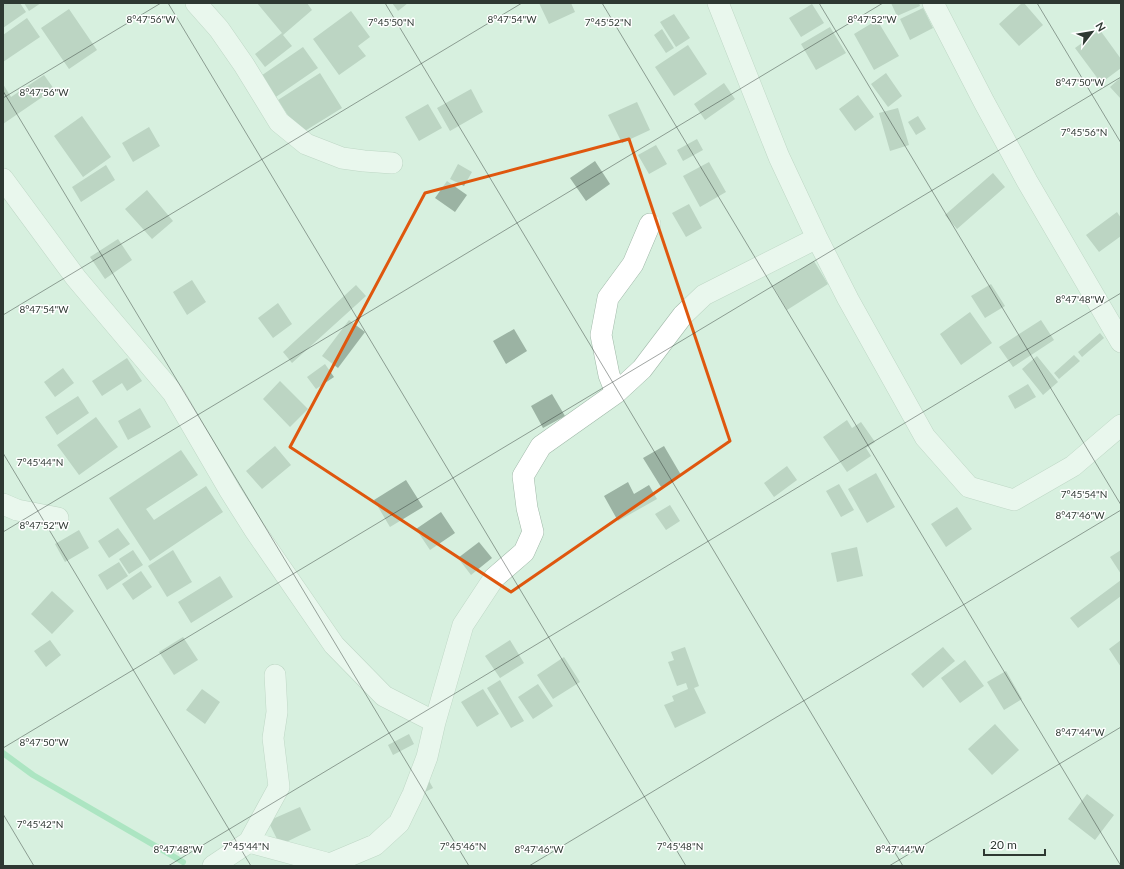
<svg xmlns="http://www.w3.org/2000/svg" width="1124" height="869" font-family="Lato,sans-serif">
  <rect width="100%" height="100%" fill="#d7f0df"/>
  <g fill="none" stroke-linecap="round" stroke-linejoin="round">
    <path stroke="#79d89f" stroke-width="6" d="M3 753 33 775 183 862"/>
  </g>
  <path fill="#9bb3a3" d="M3 3H20L26 12 3 28Z
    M24 3H41L29 11Z
    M257 3H307L312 10 283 35 292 46 265 67 255 54 282 33Z
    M392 3H408L398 11Z
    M539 3H571L575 12 549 24Z
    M891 3H919L920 6 897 16Z
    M1022 3H1024L1043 25 1019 46 999 24Z
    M812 4 824 23 801 37 789 18Z
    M923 8 933 28 910 40 900 19Z
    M69 9 97 50 69 69 41 28Z
    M351 11 370 37 358 46 366 56 339 75 313 39Z
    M674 14 690 38 676 47 660 22Z
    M27 18 40 37 3 62V35Z
    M877 20 899 56 874 70 854 34Z
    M830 27 846 53 816 70 801 44Z
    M662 29 674 48 666 53 654 35Z
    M1100 30 1121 59V68L1101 83 1075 48Z
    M688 45 707 74 674 96 655 67Z
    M303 47 318 68 270 101 255 80Z
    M320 73 342 108 300 134 278 100Z
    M886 73 902 96 888 107 871 84Z
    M44 75 54 89 3 124V84L11 97Z
    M1121 77V99L1110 87Z
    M724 83 735 99 705 120 694 104Z
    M471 89 483 112 450 131 437 108Z
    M858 95 874 117 855 131 839 109Z
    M637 102 650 130 622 143 608 115Z
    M428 104 442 128 419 141 405 117Z
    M898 108 909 145 890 151 879 113Z
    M82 116 111 157 83 177 54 136Z
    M918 116 926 129 916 135 908 122Z
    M149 127 160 146 133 162 122 143Z
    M697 139 703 150 683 161 677 150Z
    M656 145 667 164 649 174 638 155Z
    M595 161 610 184 586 201 570 178Z
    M709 162 726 192 700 207 683 176Z
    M458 164 472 172 464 186 450 179Z
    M106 165 115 180 81 202 72 187Z
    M993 173 1005 187 957 229 945 215Z
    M447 181 467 195 455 212 435 198Z
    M147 190 173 221 152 239 125 209Z
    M689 204 702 228 686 237 672 213Z
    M1117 212 1121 218V236L1099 252 1086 235Z
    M118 239 132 260 105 279 90 257Z
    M814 261 828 284 787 310 773 286Z
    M192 280 206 302 187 315 173 292Z
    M991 284 1005 306 985 318 971 296Z
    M356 285 366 296 292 363 283 352Z
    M278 303 292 324 273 338 258 318Z
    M970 312 992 343 961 365 940 334Z
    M349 320 365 332 338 368 322 356Z
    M1041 320 1054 340 1013 367 999 347Z
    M514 329 527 351 506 364 493 341Z
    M1100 333 1104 338 1082 357 1078 352Z
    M1074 355 1080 361 1059 379 1054 373Z
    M1037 356 1058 382 1043 395 1022 369Z
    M127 358 142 381 127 391 122 383 102 396 92 381Z
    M325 364 334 377 316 389 307 377Z
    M63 368 74 383 55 397 44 382Z
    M280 381 308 409 290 427 263 399Z
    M1028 384 1036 397 1015 409 1008 396Z
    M552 394 565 416 543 428 531 406Z
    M78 396 89 413 57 435 45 417Z
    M140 408 151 427 128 440 118 421Z
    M96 417 118 447 79 475 57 445Z
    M847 420 852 428 861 422 875 442 866 448 871 456 847 472 823 437Z
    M275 446 291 465 262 489 246 471Z
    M664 446 681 475 661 487 643 458Z
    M181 450 198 475 146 509 154 520 206 486 223 512 150 561 109 498Z
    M787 466 797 480 774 497 764 483Z
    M876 473 895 507 867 523 848 489Z
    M406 480 423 507 390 527 374 500Z
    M628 482 634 494 649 485 657 499 618 521 604 496Z
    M839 484 854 510 841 517 826 491Z
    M670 505 680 521 666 530 655 514Z
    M957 507 972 529 946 547 931 524Z
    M441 512 455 533 430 550 416 529Z
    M118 528 130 544 109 558 98 541Z
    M79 530 89 548 65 562 55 544Z
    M479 542 492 558 471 575 458 558Z
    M857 547 863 576 837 582 831 553Z
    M133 550 143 565 129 574 119 559Z
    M173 550 192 582 167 597 148 566Z
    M1121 550V574L1110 557Z
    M119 562 128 576 107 590 98 575Z
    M141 571 152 587 133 600 122 584Z
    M220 576 233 597 191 623 178 602Z
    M1121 580V596L1078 628 1070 618Z
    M52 591 74 611 52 634 31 614Z
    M183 637 198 660 174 675 159 652Z
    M50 640 61 655 46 667 34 651Z
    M510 640 524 663 500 678 485 656Z
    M1121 640V667L1109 649Z
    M685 647 699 686 694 688 706 713 675 728 664 705 674 701 672 696 688 689 686 683 677 686 668 662 674 660 671 652Z
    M943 647 955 661 923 688 911 674Z
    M564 657 580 682 553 699 537 675Z
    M965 660 984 686 960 703 941 678Z
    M1006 671 1022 699 1004 710 987 682Z
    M500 680 524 721 511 728 487 688Z
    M538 684 553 706 533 719 518 697Z
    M202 689 220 702 205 724 186 710Z
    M483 689 499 714 477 727 461 702Z
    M995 724 1019 750 992 775 968 749Z
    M409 734 414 744 393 755 388 745Z
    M428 779 433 788 423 793Z
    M1087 794 1114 815 1095 840 1068 819Z
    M300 807 311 830 280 845 268 821Z"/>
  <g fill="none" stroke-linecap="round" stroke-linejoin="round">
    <g stroke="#a1b9a9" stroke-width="22">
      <path id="street" d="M196 3 219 29 244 65 279 122 306 144 342 158 364 161 392 163
        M718 3 779 157 817 238 848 299 925 437 969 487 1014 500 1073 466 1121 425
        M933 3 984 102 1027 181 1121 342
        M3 179 76 278 173 393 230 491 254 529 334 645 384 696 435 722
        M616 393 609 375 601 335 608 298 633 264 650 224
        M3 504 17 510 58 518
        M249 842 330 864 375 845 399 823 413 794 427 757 435 722 463 625 494 578 524 552 533 532 527 508 523 476 541 446 616 393 642 369 683 315 704 295 817 238
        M213 866 249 842 279 787 273 738 277 712 275 675"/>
    </g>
    <use href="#street" stroke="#fff" stroke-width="21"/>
  </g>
  <path d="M0 0H1124V869H0ZM629 139 730 441 511 592 290 447 425 193Z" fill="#d7f0df" fill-opacity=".55" fill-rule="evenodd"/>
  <path fill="none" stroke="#df570e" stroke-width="3" stroke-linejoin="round" d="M629 139 730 441 511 592 290 447 425 193Z"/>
  <path fill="none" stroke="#2e3832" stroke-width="1" stroke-opacity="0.45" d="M168 3 686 866M385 3 903 866M602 3 1121 866M819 3 1121 505M1037 3 1121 143M3 91 469 866M3 98 161 3M3 315 522 3M3 453 251 866M3 532 883 3M3 748 1121 77M3 814 34 866M168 866 1121 293M529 866 1121 510M889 866 1121 727"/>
  <g font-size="10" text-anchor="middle" fill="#2e3832" stroke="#fff" stroke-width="3" stroke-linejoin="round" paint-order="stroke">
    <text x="151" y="23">8°47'56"W</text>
    <text x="512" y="23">8°47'54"W</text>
    <text x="872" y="23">8°47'52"W</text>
    <text x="391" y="26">7°45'50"N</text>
    <text x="608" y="26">7°45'52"N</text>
    <text x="1080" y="86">8°47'50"W</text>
    <text x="44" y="96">8°47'56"W</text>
    <text x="1084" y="136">7°45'56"N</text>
    <text x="1080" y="303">8°47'48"W</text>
    <text x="44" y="313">8°47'54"W</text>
    <text x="40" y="466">7°45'44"N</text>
    <text x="1084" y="498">7°45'54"N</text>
    <text x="1080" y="519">8°47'46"W</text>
    <text x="44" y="529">8°47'52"W</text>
    <text x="1080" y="736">8°47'44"W</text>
    <text x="44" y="746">8°47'50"W</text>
    <text x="40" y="828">7°45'42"N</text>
    <text x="246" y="850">7°45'44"N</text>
    <text x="463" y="850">7°45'46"N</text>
    <text x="680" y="850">7°45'48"N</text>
    <text x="178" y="853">8°47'48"W</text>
    <text x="539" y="853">8°47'46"W</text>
    <text x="900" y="853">8°47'44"W</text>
  </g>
  <rect width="1124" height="869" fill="none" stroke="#2e3832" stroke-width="8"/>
  <g transform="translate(1092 32) rotate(59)" stroke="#ffffff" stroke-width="3" paint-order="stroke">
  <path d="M0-3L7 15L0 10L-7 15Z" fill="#2e3832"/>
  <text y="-6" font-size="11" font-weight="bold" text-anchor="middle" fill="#2e3832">N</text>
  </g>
  <path d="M984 849v6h61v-6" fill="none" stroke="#2e3832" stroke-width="2"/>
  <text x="990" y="849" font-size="12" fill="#2e3832" stroke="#ffffff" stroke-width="3" paint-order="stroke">20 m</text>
</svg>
